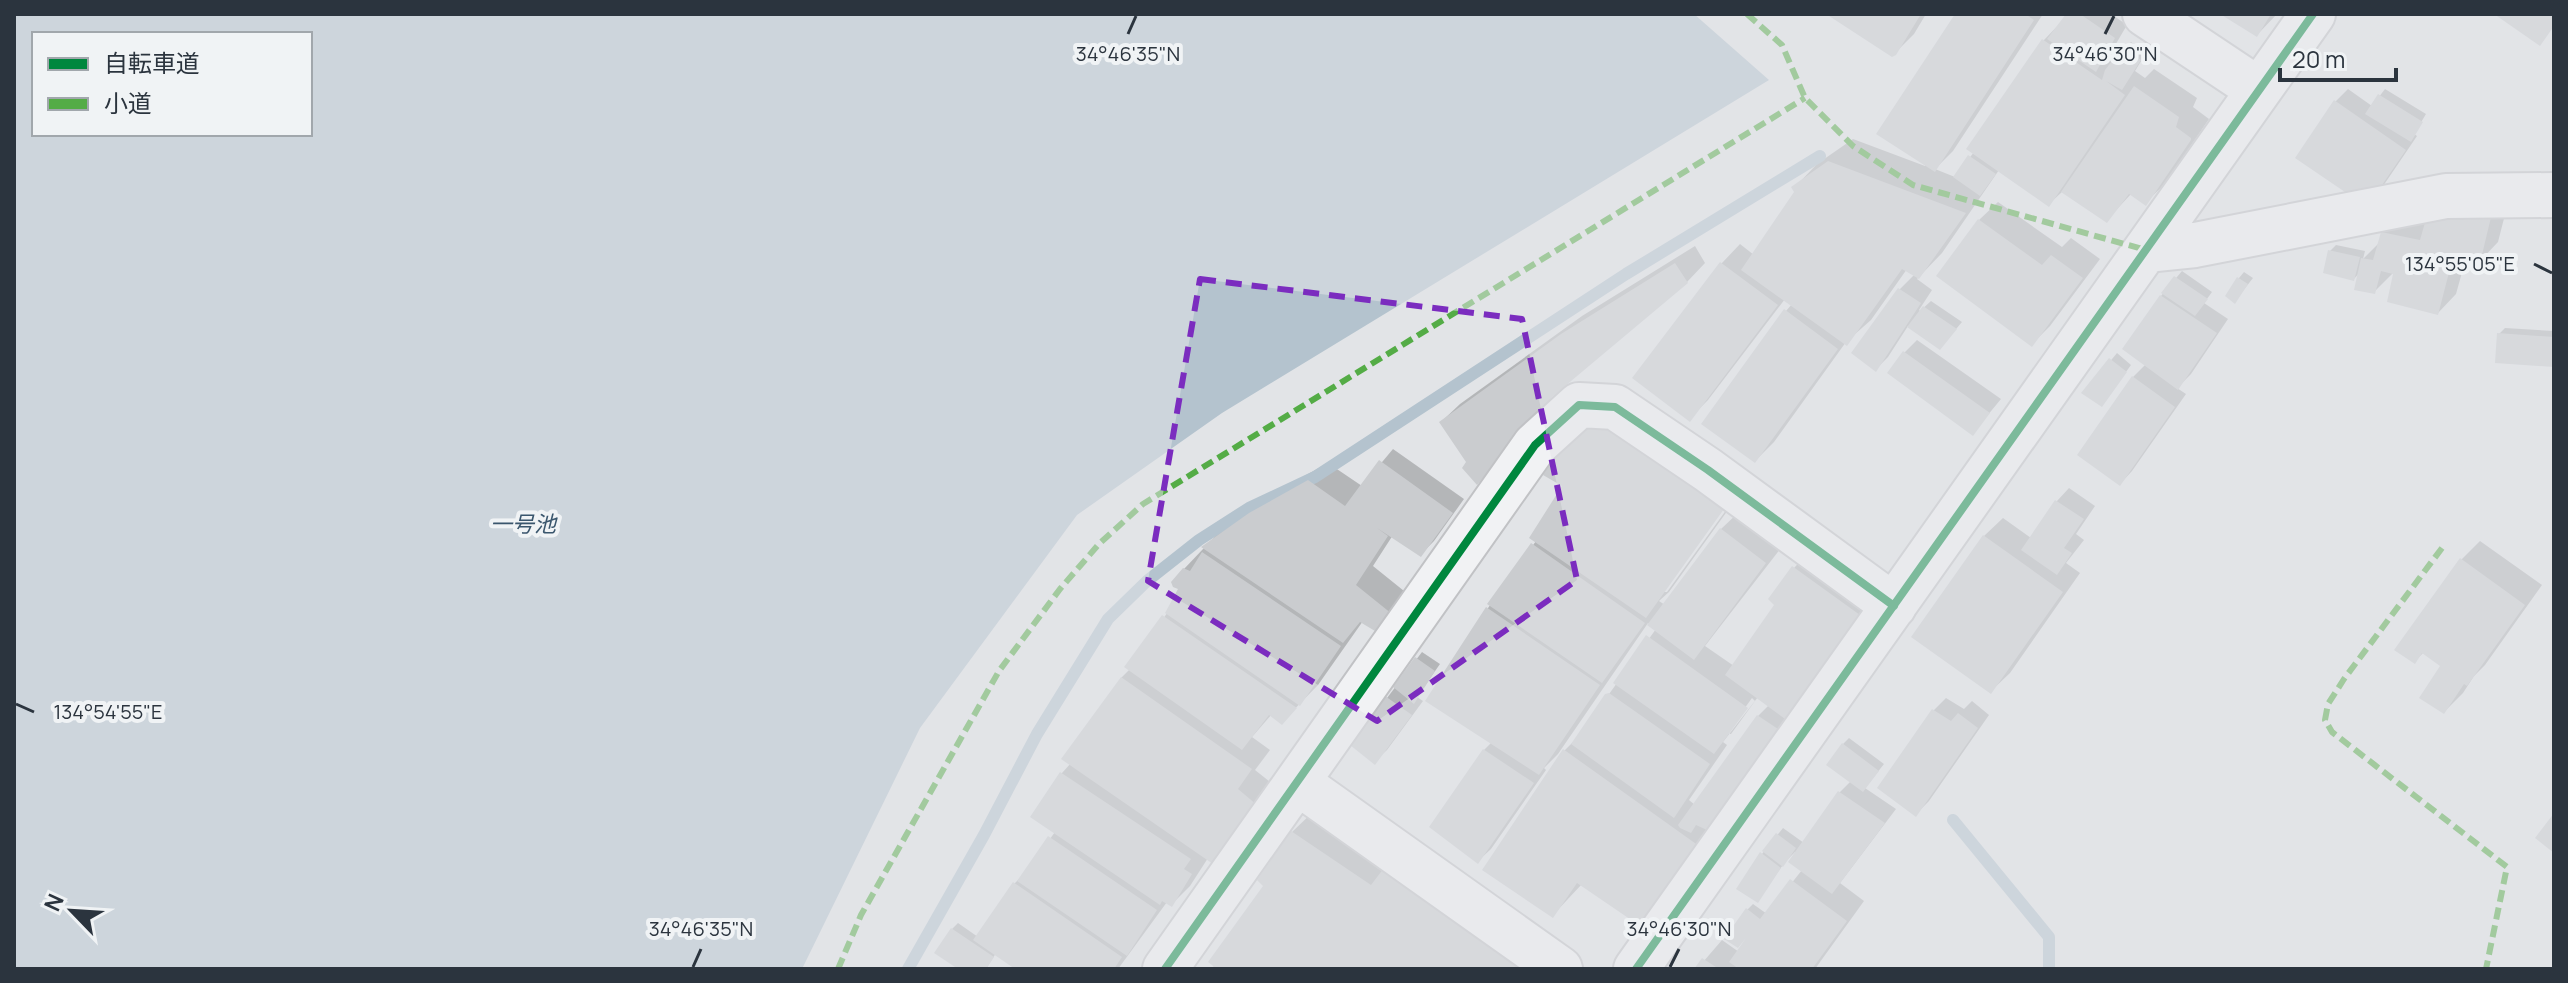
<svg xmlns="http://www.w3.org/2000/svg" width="2568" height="983" font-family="Manrope,'Noto Sans JP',sans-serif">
  <rect width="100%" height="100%" fill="#e2e4e7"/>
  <path fill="#b4c3ce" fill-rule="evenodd" d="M14 14H1694L1769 80 1222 413 1077 515 920 728 802 969H14ZM34 34H310V134H34Z"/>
  <path fill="#0003" fill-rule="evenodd" d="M1830 14H1926L1914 34 1894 54Z
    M1957 14H2043L1953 151 1935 169 1955 177 1974 152 1969 149 2044 40 2069 14H2111L2127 25 2110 54 2117 58 2131 42 2146 53 2135 71 2145 78 2154 69 2197 98 2193 107 2209 119 2164 185 2145 203 2131 194 2106 221 2063 191 2049 204 1999 170 1942 253 1917 279 1932 290 1919 310 1920 311 1931 301 1962 322 1945 342 1908 326 1888 357 1876 369 1854 353 1900 289 1915 274 1907 269 1871 320 1846 342 1774 442 1755 461 1786 311 1792 304 1785 299 1708 400 1689 419 1635 378 1722 263 1740 244 1754 255 1796 192 1794 188 1817 164 1853 139 1925 166Z
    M2223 14H2277L2257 35Z
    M2348 89 2372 106 2385 89 2426 114 2414 134 2417 136 2379 192 2335 102Z
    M2510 195 2498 242 2480 261 2466 258 2456 294 2438 313 2396 270 2374 292 2360 272 2354 279 2330 251 2336 245 2365 251 2363 259 2380 242 2382 233 2401 214Z
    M1998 202 2062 247 2071 238 2100 259 2050 326 2032 344 1979 220Z
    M1695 246 1705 263 1687 282 1560 387 1495 464 1441 422 1460 404 1582 316Z
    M2182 271 2212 292 2204 303 2228 319 2191 374 2177 388 2186 394 2132 471 2120 484 2080 454 2133 377 2146 364 2161 296Z
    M2244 272 2253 278 2235 301 2239 278Z
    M2505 328 2554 331V365L2499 334Z
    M1917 340 2001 399 1973 433 1904 353Z
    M2117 353 2131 365 2102 405 2084 393Z
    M1597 407 1751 478 1669 592 1659 601 1665 605 1721 529 1740 511 1784 544 1705 646 1734 666 1777 605 1794 568 1812 549 1877 596 1803 698 1787 714 1789 716 1715 819 1721 824 1666 902 1582 884 1553 915 1564 751 1578 737 1656 629 1648 623 1558 754 1544 768 1546 770 1491 849 1478 861 1484 750 1492 742 1488 608 1536 541 1564 486 1546 474ZM1734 493 1737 495 1667 592H1662ZM1758 697 1769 705 1758 716 1695 805 1689 800 1727 745 1723 742ZM1752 698 1755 701 1731 734H1726Z
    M1393 449 1464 499 1434 541 1421 554 1393 535 1373 566 1409 595 1398 613 1363 621 1318 685 1282 722 1272 714 1252 737 1270 750 1255 770 1274 785 1208 858 1190 886 1171 905 1167 902 1118 969H1019L996 953 986 969H962L952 929 958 923 978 937 1015 883 1025 873 1055 832 1033 817 1062 773 1071 763 1121 678 1130 669 1127 667 1168 612 1181 588 1184 569 1222 529 1270 495 1328 463 1362 486Z
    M2069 488 2095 506 2076 534 2084 540 2066 563 2080 573 2010 673 1991 691 1984 536 2003 518 2031 538 2057 501Z
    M2480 541 2542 585 2485 665 2474 676 2463 693 2444 712 2443 666 2424 652 2414 662 2397 649 2462 559Z
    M1422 652 1440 664 1417 697 1423 701 1387 750 1374 762 1387 698Z
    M1946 698 1964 709 1972 701 1989 715 1929 801 1916 814 1934 710Z
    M1849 738 1884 764 1865 788 1896 809 1840 883 1864 901 1815 969H1697L1722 940 1739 952 1749 934 1747 910 1753 904 1767 914 1802 870 1795 852 1785 862 1757 901 1762 854 1783 828 1804 843 1840 792 1851 781 1843 744Z
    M1316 809 1409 845 1585 969H1212L1266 885 1292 832Z"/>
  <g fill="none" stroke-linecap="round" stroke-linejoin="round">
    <path stroke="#b4c3ce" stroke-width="12" d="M1953 820 2049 937V969
      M908 969 984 835 1037 734 1108 619 1147 581 1199 540 1249 508 1315 477 1626 274 1820 156"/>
  </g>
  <path fill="#cacccf" d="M1826 14H1921L1896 55 1892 57Z
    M1955 14H2025L2034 20 1935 172 1876 134Z
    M2066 14H2080L2115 38 2096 72 2047 39Z
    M2220 14H2271L2257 37Z
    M2494 14H2554V26L2540 46Z
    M2042 39 2102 80 2105 70 2123 47 2141 60 2122 90 2106 81 2125 95 2049 207 1966 149Z
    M2134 86 2179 117 2176 127 2191 138V140L2146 206 2129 194 2107 223 2061 192Z
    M2378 94 2423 122 2411 142 2365 114Z
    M2334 100 2406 150 2367 207 2295 158Z
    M1968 155 1996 174 1980 196 1953 177Z
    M1828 161 1966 213 1919 279 1902 269 1847 346 1741 270 1794 192 1791 187Z
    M2468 208 2492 213 2480 263 2453 257 2438 315 2387 302 2393 274 2381 271 2375 294 2354 290 2361 258 2373 260 2381 232 2420 240 2428 212 2463 220Z
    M1978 219 2042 265 2051 255 2083 278 2032 347 1936 276Z
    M2328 250 2360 257 2354 281 2323 273Z
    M1720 262 1778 305 1690 422 1632 378Z
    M1675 263 1688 283 1552 397 1477 485 1462 468 1466 462 1439 422 1561 334Z
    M2174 276 2208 299 2195 316 2161 293Z
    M2237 277 2248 284 2235 304 2225 296Z
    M1898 288 1921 303 1876 372 1851 353Z
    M2160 295 2217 333 2178 390 2122 349Z
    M1923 306 1957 329 1940 350 1907 327Z
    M1784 309 1838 349 1755 463 1701 424Z
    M2497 333 2554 337V367L2495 363Z
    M1903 351 1990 413 1973 436 1887 373Z
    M2109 358 2127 372 2102 407 2081 393Z
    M2132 376 2175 407 2120 486 2077 455Z
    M1604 425 1729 502 1646 618 1529 538 1562 486 1543 475 1572 430Z
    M1379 460 1453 513 1421 557 1377 528 1388 536 1356 585 1392 614 1380 634 1360 622 1343 643 1201 547 1249 513 1308 480 1345 506Z
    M2055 500 2084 519 2064 548 2072 553 2057 575 2021 550Z
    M1720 528 1766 563 1694 660 1647 625Z
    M1983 535 2063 592 1991 694 1911 637Z
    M1531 543 1645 623 1602 683 1487 604Z
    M1202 552 1341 646 1300 706 1165 613 1178 589 1173 587 1171 582 1183 568 1190 571Z
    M2460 558 2525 605 2467 686 2464 684 2444 714 2419 698 2440 666 2422 653 2415 664 2394 650Z
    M1792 566 1860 615 1785 719 1725 675 1774 605 1768 599Z
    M1486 607 1600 685 1539 775 1425 701Z
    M1162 615 1297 708 1282 725 1269 715 1242 750 1124 667Z
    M1646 635 1748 708 1714 754 1613 683Z
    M1415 657 1435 671 1414 704 1393 687Z
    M1121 677 1252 769 1238 789 1257 805 1213 864 1061 759Z
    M1609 693 1710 764 1674 818 1571 744 1605 694Z
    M1385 696 1412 715 1375 765 1350 745Z
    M1932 709 1951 721 1958 713 1978 728 1916 817 1877 788Z
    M1757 715 1778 729 1707 830 1696 825 1691 833 1680 828 1678 825Z
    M1842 743 1879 771 1863 792 1826 765Z
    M1483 749 1534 783 1478 864 1429 827Z
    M1563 749 1699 846 1643 928 1577 883 1553 918 1482 870Z
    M1060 772 1191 859 1184 869 1192 874 1172 907 1162 901 1160 905 1030 817Z
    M1838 791 1885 823 1832 894 1788 862Z
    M2554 813V853L2535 838Z
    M1291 831 1371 885 1384 868 1528 969H1217L1208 962 1263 886 1257 880Z
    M1776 833 1796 848 1783 867 1762 851Z
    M1048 836 1157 910 1127 956 1017 881Z
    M1760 852 1781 868 1758 903 1736 889Z
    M1790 879 1847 921 1812 969H1739L1729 962 1746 938 1738 948 1724 939 1746 908 1760 919Z
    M1013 882 1122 957 1114 969H1015L973 940Z
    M951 928 994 957 986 969H958L934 953Z
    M1702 958 1719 969H1694Z"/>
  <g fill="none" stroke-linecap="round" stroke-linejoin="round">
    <g stroke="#c1c2c5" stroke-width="48">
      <path id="street" d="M2145 14 2259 90
        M2146 250 2195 245 2446 196 2554 195
        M1297 782 1560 969
        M1165 969 1535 445 1579 405 1615 407 1708 470 1894 606
        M1636 969 2313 14"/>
    </g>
    <use href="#street" stroke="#f1f2f4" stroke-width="44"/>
    <path stroke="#54ac46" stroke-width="6" stroke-dasharray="12 6" stroke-linecap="butt" d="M1747 14 1782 45 1805 98 1853 146 1913 185 2146 250
      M2442 548 2344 679 2328 704 2325 720 2332 732 2507 867 2486 969
      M838 969 861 915 999 671 1060 589 1099 544 1143 504 1805 98"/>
    <g stroke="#f0f3f5" stroke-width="13">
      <path id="cycleway" d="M1165 969 1535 445 1579 405 1615 407 1708 470 1894 606
        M1636 969 2313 14"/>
    </g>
    <use href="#cycleway" stroke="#00873e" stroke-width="8"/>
  </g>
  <path d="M0 0H2568V983H0ZM1200 279 1522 319 1577 580 1377 721 1148 581Z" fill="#e2e4e7" fill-opacity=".55" fill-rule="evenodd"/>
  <path fill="none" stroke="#7b2cbf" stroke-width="6" stroke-dasharray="16 10" stroke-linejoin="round" d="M1200 279 1522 319 1577 580 1377 721 1148 581Z"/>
  <path fill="none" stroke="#2b343e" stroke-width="3" d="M1128 34 1136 16M2105 34 2114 16M2534 264 2552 273M16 704 34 712M693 967 701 949M1670 967 1679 949"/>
  <g text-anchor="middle" stroke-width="8" stroke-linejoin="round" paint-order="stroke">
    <g font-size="22" font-style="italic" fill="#3a566d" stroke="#f0f3f5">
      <text x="523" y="532">一号池</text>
    </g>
  </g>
  <g font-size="20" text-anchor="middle" fill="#2b343e" stroke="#f0f3f5" stroke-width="8" stroke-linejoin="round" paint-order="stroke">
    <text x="1128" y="61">34°46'35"N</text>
    <text x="2105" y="61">34°46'30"N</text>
    <text x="2460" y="271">134°55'05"E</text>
    <text x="108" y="719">134°54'55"E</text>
    <text x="701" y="936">34°46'35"N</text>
    <text x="1679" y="936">34°46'30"N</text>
  </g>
  <rect width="2568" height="983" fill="none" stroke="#2b343e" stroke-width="32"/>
  <rect x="32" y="32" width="280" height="104" fill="#f0f3f5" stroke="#a1a7ac" stroke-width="2"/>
  <rect x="48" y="58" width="40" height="12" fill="#00873e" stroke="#a1a7ac" stroke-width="2"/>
  <text x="104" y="72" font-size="24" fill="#2b343e">自転車道</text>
  <rect x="48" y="98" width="40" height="12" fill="#54ac46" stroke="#a1a7ac" stroke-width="2"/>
  <text x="104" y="112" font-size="24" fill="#2b343e">小道</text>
  <g transform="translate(72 911) rotate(295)" stroke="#f0f3f5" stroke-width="6" paint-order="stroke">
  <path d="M0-6L14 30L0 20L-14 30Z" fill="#2b343e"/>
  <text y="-12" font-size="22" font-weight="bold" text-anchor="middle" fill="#2b343e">N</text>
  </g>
  <path d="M2280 68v12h116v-12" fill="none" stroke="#2b343e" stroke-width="4"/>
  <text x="2292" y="68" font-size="24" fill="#2b343e" stroke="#f0f3f5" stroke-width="6" paint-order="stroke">20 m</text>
</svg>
